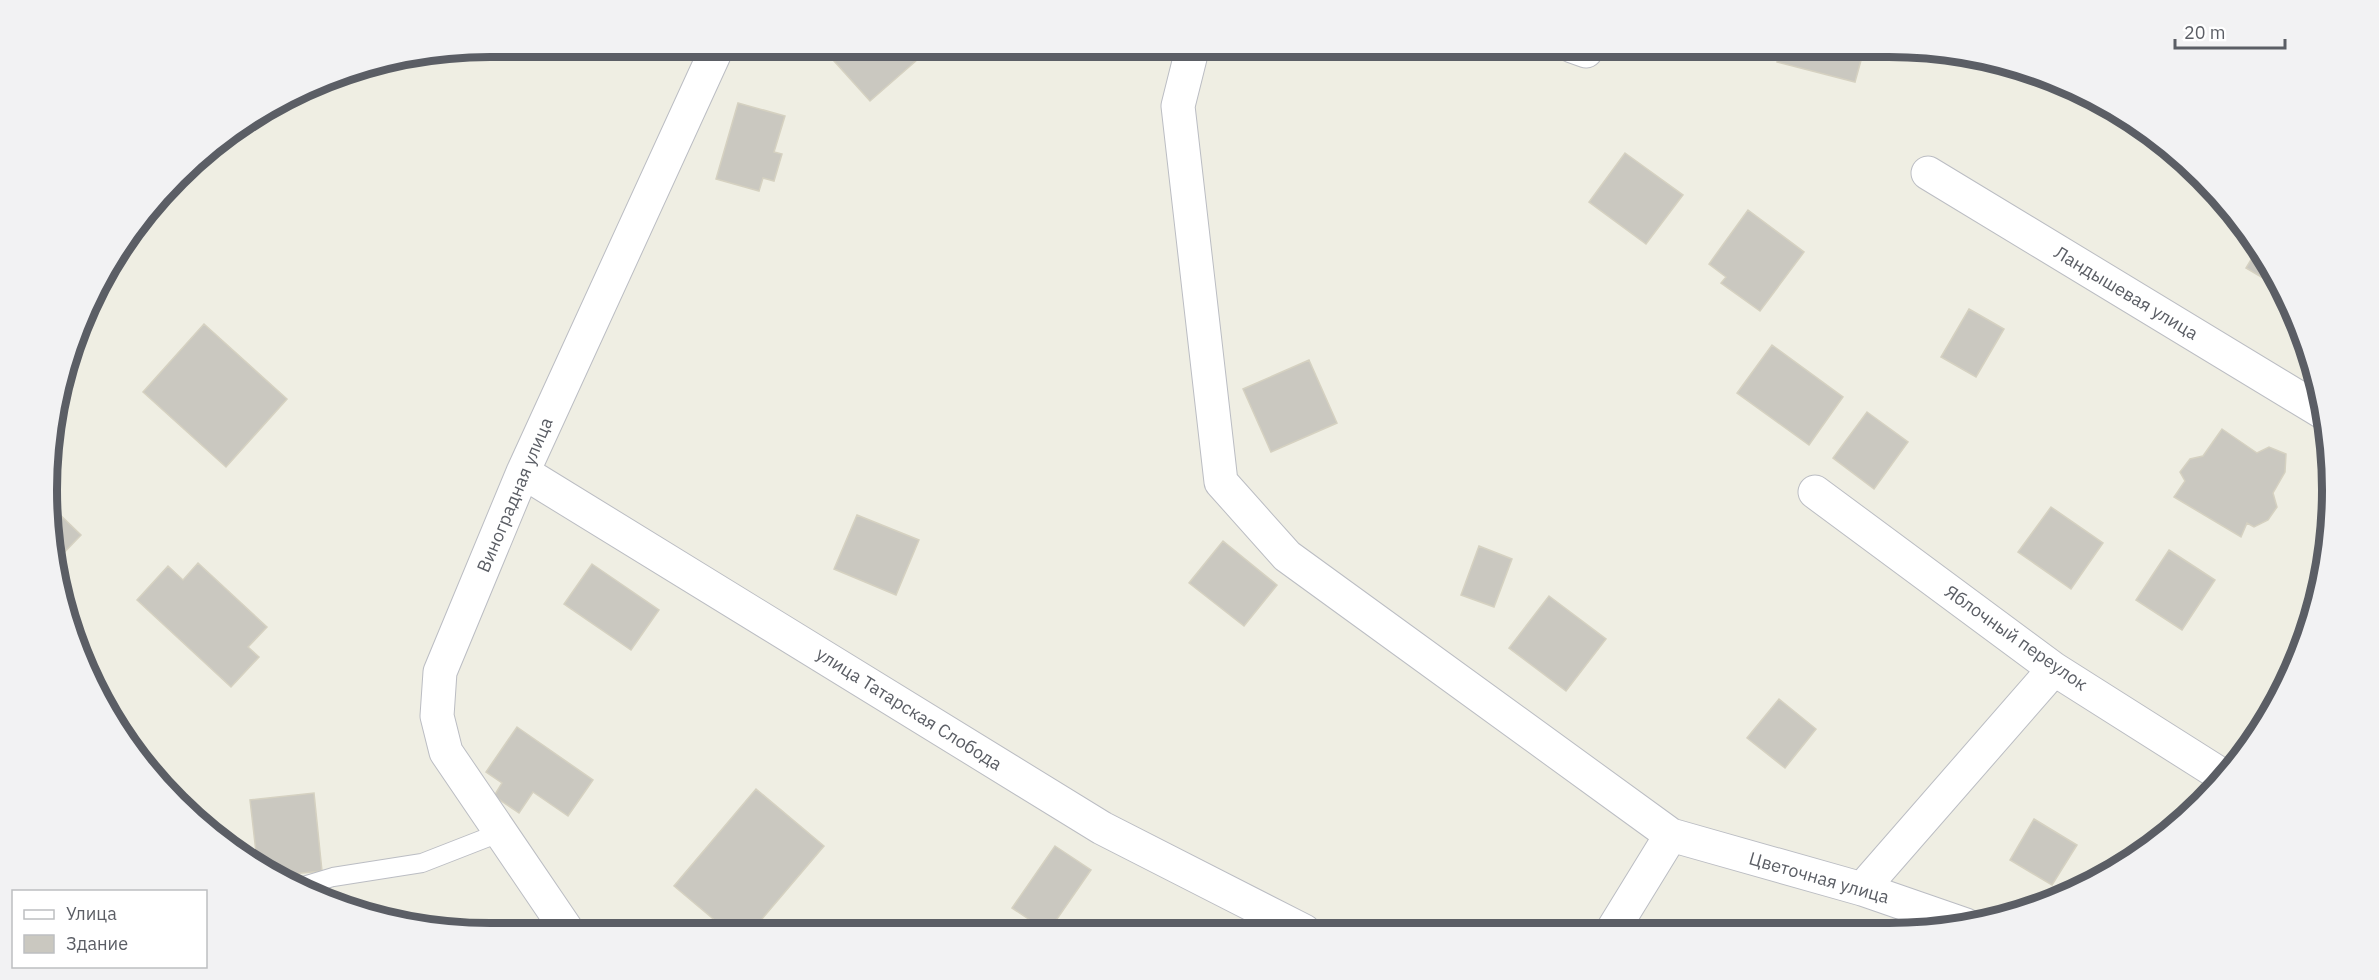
<svg xmlns="http://www.w3.org/2000/svg" width="2379" height="980" font-family="'IBM Plex Sans',sans-serif">
  <rect width="100%" height="100%" fill="#efeee3"/>
  <path fill="#cac8c0" stroke="#d5d1c1" stroke-width="1.5" d="M830 46H905L917 60 870 101 825 51Z
    M1781 46H1865L1855 82 1777 62Z
    M738 103 785 116 774 152 782 154 774 181 763 178 759 191 716 179Z
    M1625 153 1683 195 1646 244 1589 202Z
    M1748 210 1804 252 1760 311 1721 283 1726 277 1709 264Z
    M2258 248 2285 291 2246 268Z
    M1969 309 2004 329 1976 377 1941 357Z
    M204 324 287 399 226 467 143 392Z
    M1772 345 1843 397 1809 445 1737 393Z
    M1309 360 1337 423 1271 452 1243 389Z
    M1867 412 1908 442 1874 489 1833 458Z
    M2222 429 2257 453 2269 447 2286 454 2285 472 2273 493 2277 507 2268 520 2254 527 2247 523 2241 537 2174 497 2185 481 2180 472 2190 459 2203 456Z
    M2051 507 2103 543 2071 589 2018 552Z
    M53 508 81 535 55 562Z
    M857 515 919 540 896 595 834 569Z
    M1223 541 1277 585 1244 626 1189 583Z
    M1479 546 1512 559 1494 607 1461 595Z
    M2169 550 2215 580 2182 630 2136 600Z
    M198 563 267 627 248 647 259 657 231 687 137 600 168 566 183 580Z
    M592 564 659 610 631 650 564 604Z
    M1549 596 1606 639 1566 691 1509 648Z
    M2296 658 2269 714 2263 710Z
    M1779 699 1816 729 1785 768 1747 738Z
    M517 727 593 780 568 816 533 792 519 813 494 796 502 783 486 772Z
    M756 789 824 846 750 933H730L674 886Z
    M314 793 322 871 282 875 257 861 250 800Z
    M2034 819 2077 845 2052 885 2010 860Z
    M1055 846 1091 870 1048 932 1012 908Z"/>
  <g fill="none" stroke-linecap="round" stroke-linejoin="round">
    <g stroke="#bbbdc3" stroke-width="20">
      <path id="service" d="M303 886 333 877 422 863 499 833"/>
    </g>
    <g stroke="#bbbdc3" stroke-width="35">
      <path id="minor" d="M1193 46 1178 106 1221 482 1287 556 1671 835 1862 889 1966 925
        M1572 46 1586 51
        M1928 173 2324 413
        M523 472 1102 828 1304 931
        M1815 492 2054 669 2223 776
        M1862 889 2054 669
        M1612 931 1671 835
        M569 933 446 752 437 716 440 672 523 472 718 46"/>
    </g>
    <use href="#service" stroke="#fff" stroke-width="18"/>
    <use href="#minor" stroke="#fff" stroke-width="33"/>
  </g>
  <g text-anchor="middle" stroke-width="6" stroke-linejoin="round" paint-order="stroke">
    <g font-size="18" fill="#5b5e65" stroke="#fff">
      <text transform="translate(2126 293) rotate(31)" y="6">Ландышевая улица</text>
      <text transform="translate(515 495) rotate(-67)" y="6">Виноградная улица</text>
      <text transform="translate(2016 638) rotate(35)" y="6">Яблочный переулок</text>
      <text transform="translate(909 709) rotate(32)" y="6">улица Татарская Слобода</text>
      <text transform="translate(1819 878) rotate(16)" y="6">Цветочная улица</text>
    </g>
  </g>
  <path d="M0 0H2379V980H0ZM490 57H1889A433 433 0 0 1 2322 490V490A433 433 0 0 1 1889 923H490A433 433 0 0 1 57 490V490A433 433 0 0 1 490 57Z" fill="#f2f2f3" fill-rule="evenodd"/>
  <path fill="none" stroke="#5b5e65" stroke-width="8" d="M490 57H1889A433 433 0 0 1 2322 490V490A433 433 0 0 1 1889 923H490A433 433 0 0 1 57 490V490A433 433 0 0 1 490 57Z"/>
  <rect x="12" y="890" width="195" height="78" fill="#ffffff" stroke="#bdbfc1" stroke-width="1.5"/>
  <rect x="24" y="910" width="30" height="9" fill="#ffffff" stroke="#bdbfc1" stroke-width="1.5"/>
  <text x="66" y="920" font-size="18" fill="#5b5e65">Улица</text>
  <rect x="24" y="935" width="30" height="18" fill="#cac8c0" stroke="#bdbfc1" stroke-width="1.5"/>
  <text x="66" y="950" font-size="18" fill="#5b5e65">Здание</text>
  <path d="M2175 39v9h110v-9" fill="none" stroke="#5b5e65" stroke-width="3"/>
  <text x="2184" y="39" font-size="18" fill="#5b5e65" stroke="#ffffff" stroke-width="4.5" paint-order="stroke">20 m</text>
</svg>
